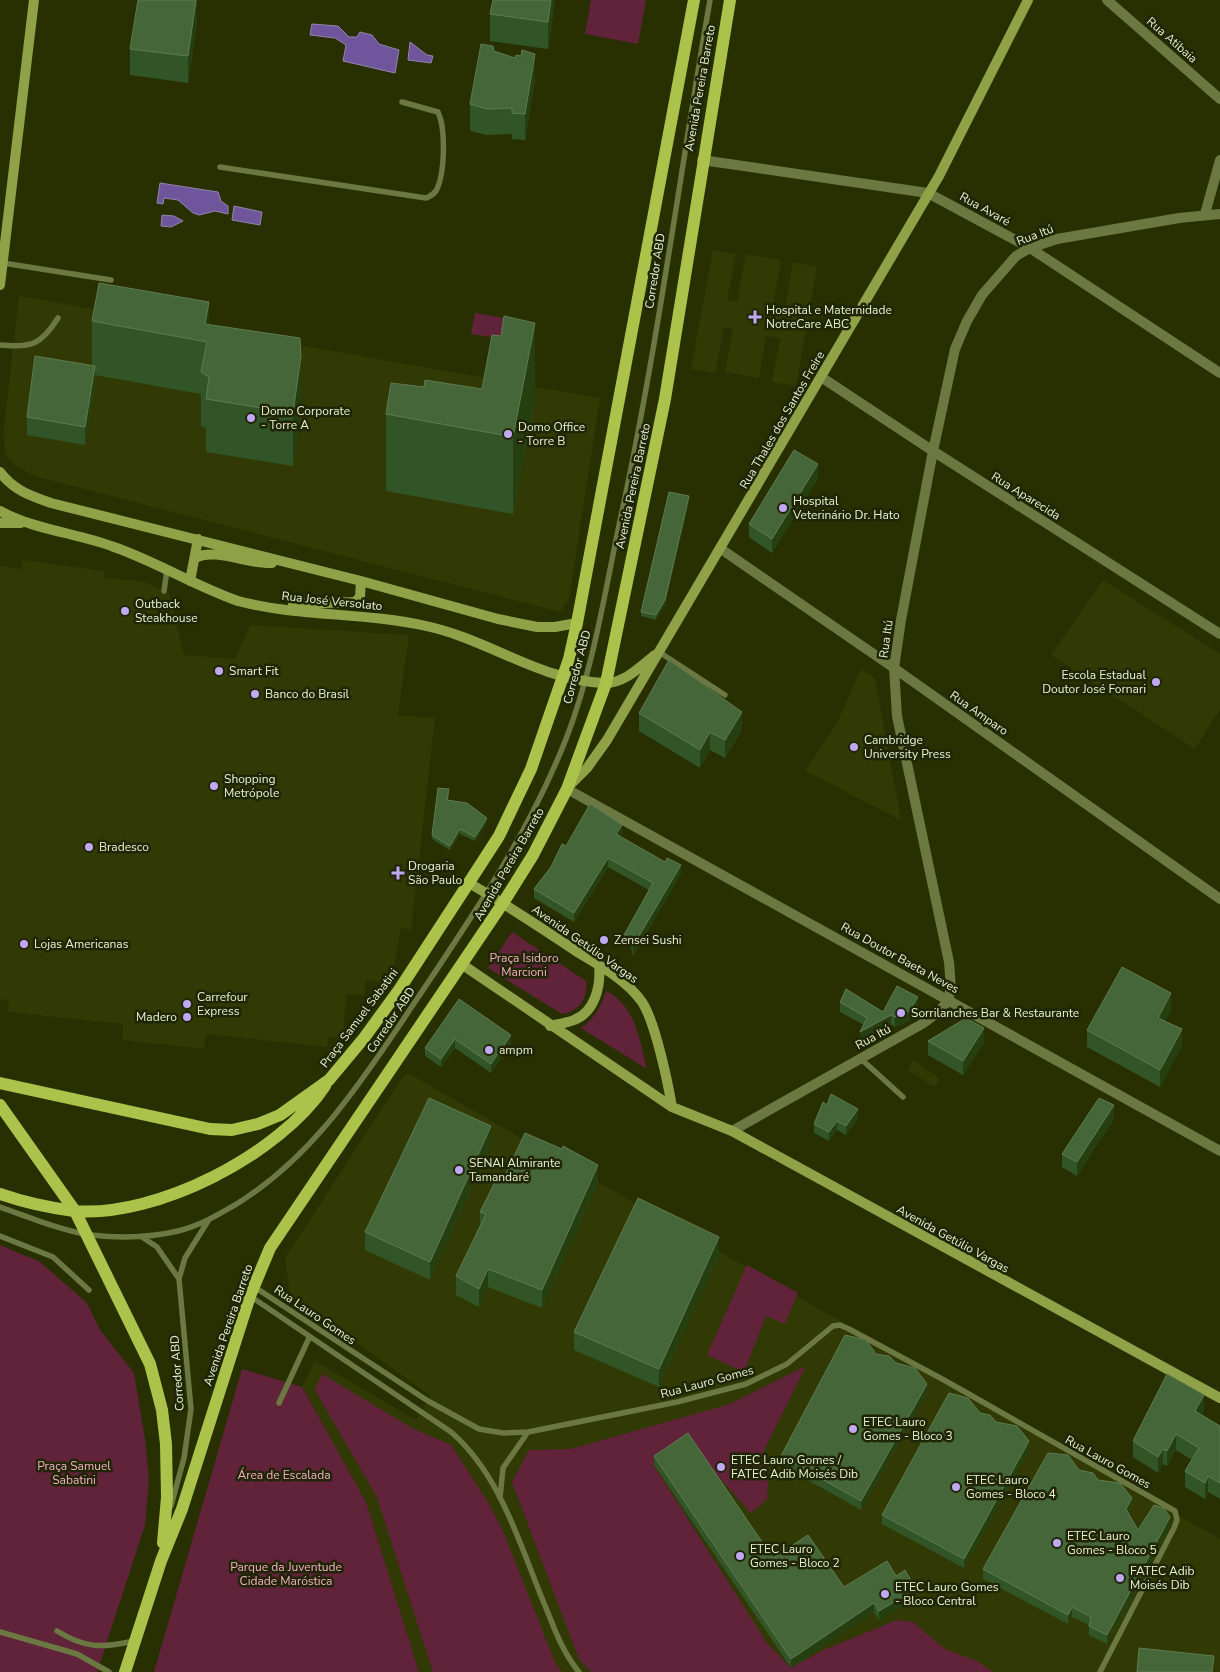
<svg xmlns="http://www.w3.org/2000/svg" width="1220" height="1672" font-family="'Nunito Sans',sans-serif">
  <rect width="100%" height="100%" fill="#283001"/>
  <path fill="#313a04" d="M713 250 736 254 727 300 737 302 746 254 781 260 773 305 785 307 793 262 817 267 796 386 772 382 780 338 766 336 759 378 725 372 733 329 724 327 715 373 691 369Z
    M19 296 600 398 569 599 560 612 34 476 14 465 5 454 4 427Z
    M23 560 104 571 105 578 142 581 169 593 184 655 235 659 250 625 409 635 398 715 435 718 411 930 401 928 394 966 384 982 366 980 364 995 347 994 342 1039 328 1037 327 1047 206 1034 204 1049 122 1040 123 1024 8 1012 9 1000 0 999V566L21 569Z
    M1103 580 1220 654V709L1195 749 1051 655Z
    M861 669 875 678 901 820 805 771 837 723Z
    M914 1060 940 1079 934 1087 908 1070Z
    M408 1073 1220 1539V1672H419L366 1502 302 1387 315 1361 416 1420 431 1396 290 1295 285 1258 400 1081Z"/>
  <path fill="#61233a" d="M591 0H646L638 44 585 34Z
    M475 313 527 322 523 342 471 334Z
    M512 932 586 981C589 998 578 1012 562 1014L488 968Z
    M606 991C636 1006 639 1039 647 1069L581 1028C595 1018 601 1007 606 991Z
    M0 1245 40 1262 87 1303 100 1330 134 1373 145 1439 149 1480 145 1525 97 1672H0Z
    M747 1265 798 1293 785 1324 766 1316 744 1372 707 1355Z
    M806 1366 759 1461 768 1484 767 1499 751 1513 688 1443 654 1466 767 1643 791 1668 821 1651 897 1620 913 1622 945 1649 977 1661 993 1672H591L579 1659 512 1482 529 1450 571 1449 730 1404Z
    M242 1369 302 1387 366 1502 419 1672H154Z
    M322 1374 412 1428 451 1445 488 1502 503 1531 556 1665 562 1672H433L377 1497 315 1390Z"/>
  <path fill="#6f559c" stroke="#9384ac" d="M312 24 338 26 349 37H357L360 32 372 35 379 44 399 50 395 73 343 61 346 45 335 38 310 35Z
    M410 42 427 55 433 56 431 63 408 60Z
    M160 183 218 192 221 201 228 206V214L215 211 199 215 193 213 178 200 164 198 163 204 157 203Z
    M234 206 262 212 260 225 232 220Z
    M162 215 174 216 183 221 171 227 161 226Z"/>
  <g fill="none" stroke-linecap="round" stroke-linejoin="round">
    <path stroke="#6b7842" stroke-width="5.5" d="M220 167 426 198C430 196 433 195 436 191 445 174 446 129 438 112L402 102
      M3 263 111 280
      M0 345C31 348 41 345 58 318
      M164 591 167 570
      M659 652 725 695
      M860 1058 903 1097
      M0 1207C26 1216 65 1232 91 1235 119 1238 149 1238 178 1231 199 1226 216 1216 235 1205 307 1161 353 1094 399 1026 462 931 524 845 566 739 594 667 605 590 621 516 658 345 680 172 710 0
      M0 1236 53 1257 89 1290
      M142 1237 157 1247 179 1279
      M253 1286 428 1401 479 1429 503 1433 528 1432 677 1402 746 1384 787 1364 833 1326 840 1325 849 1329 944 1380 1175 1511 1177 1520 1174 1528 1100 1672
      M250 1296 451 1432C502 1476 521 1549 546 1608 555 1630 563 1653 579 1672
      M279 1403 309 1338
      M500 1498 503 1468 528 1432
      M171 1506 184 1458 191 1409 179 1279 185 1258 208 1221
      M57 1631C86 1649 102 1648 134 1641
      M0 1632 77 1654 109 1672"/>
    <path stroke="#6b7842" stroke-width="10" d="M1107 0 1220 99
      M702 160 928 193 1030 248 1220 373
      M1205 214 1220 160
      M821 377 933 451 1220 634
      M721 549 894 668 1220 899
      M567 789 1220 1151
      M732 1131 922 1024C953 1002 952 999 949 962L897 716 894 668 901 620 933 451 955 349 967 321 982 295 1016 256 1030 248 1057 239 1179 218 1220 214"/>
    <path stroke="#8fa248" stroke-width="10" d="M0 285 34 0
      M0 472C13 490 31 496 51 503L361 581 498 619 537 627H555L577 623
      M0 511C35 530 77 533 114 547 157 562 195 586 238 601 298 617 365 612 426 626 488 639 542 682 606 683 625 683 641 666 655 655
      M0 523H21
      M195 558C215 547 249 565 272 563
      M190 581 198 539
      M293 604 355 602 360 597 361 581
      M569 786 587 768 607 740 939 176 1028 0
      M469 883C507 905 543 929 579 953 600 966 627 980 642 1002 655 1021 668 1083 672 1107
      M463 965 672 1107 732 1131 1220 1398
      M550 1026C558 1024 567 1023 574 1020 595 1012 601 986 599 966"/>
    <path stroke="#abc34b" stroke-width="12" d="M0 1083 210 1129 232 1130 258 1124 280 1115 329 1080 364 1038 399 990 479 867 499 836 531 769 569 659 577 623 694 0
      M0 1105 75 1211 150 1364 162 1410 166 1444 167 1497 163 1543
      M0 1194C23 1202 50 1208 74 1211 157 1218 280 1154 325 1086
      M125 1672 161 1561 182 1509 250 1296 270 1248 503 903 533 855 567 789 606 683 665 399 730 0"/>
  </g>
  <path fill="#325527" d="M197 0V22L188 83 130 75V49Z
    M493 0H555L548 49 490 41V14Z
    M494 51 535 80 525 140 512 139V134L487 135 470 131V104Z
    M92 321 209 325 301 410 293 466 206 452V428L201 426V394L95 375V384L85 445 27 435V417L92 365Z
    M535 399 513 514 386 491V414Z
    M818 478 772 553 749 537V524Z
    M689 501 665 604 656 620 641 616V612Z
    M639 713 742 730 725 758 710 750 700 768 639 731Z
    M449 794 448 800 487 823 475 841 460 834 450 850 432 839V835Z
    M622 834 620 837 681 874 633 956 630 944H624V935L649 890 608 867 574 922 534 898V889L566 846Z
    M459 999 511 1044 491 1073 455 1048 441 1067 425 1056V1048Z
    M840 1002 883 1012 918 1007 909 1021 895 1027 891 1024 860 1041 864 1025 840 1012Z
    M1171 1010 1165 1021 1182 1046 1160 1087 1087 1047V1030Z
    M928 1041 984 1042 963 1075 928 1055Z
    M827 1105 858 1119 846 1135 837 1130 829 1141 814 1133V1124Z
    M1114 1119 1077 1176 1062 1167V1154Z
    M491 1145 430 1280 365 1250V1232Z
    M502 1182 598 1183 542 1308 488 1287 479 1307 456 1295V1276L480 1225V1212Z
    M719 1255 659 1387 574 1350V1332Z
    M876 1354 896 1363 927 1393 861 1510 781 1465V1456Z
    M1204 1411 1202 1415 1220 1426V1499L1208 1492 1205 1499 1185 1487V1471L1192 1460 1176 1450 1167 1466 1163 1464 1158 1473 1133 1457V1441Z
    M980 1413 1029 1450 964 1568 882 1524V1515Z
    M654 1456 773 1558 844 1587 896 1576 916 1598 879 1620 874 1612 791 1668 654 1465Z
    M1079 1470 1098 1480 1132 1508 1128 1514 1138 1530 1170 1526 1107 1644 1089 1635V1625L1072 1617 1068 1624 983 1579V1569Z"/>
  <path fill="#263f10" d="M196 0H197V22L188 83V56Z
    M551 0H555L548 49V22Z
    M535 54V80L525 140V114Z
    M209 302V356L205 324Z
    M535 323V399L513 514V437Z
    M301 356V410L293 466V413Z
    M95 366V384L85 445V427Z
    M818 464V478L772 553V539Z
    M689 496V501L665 604 656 620V615Z
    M742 712V730L725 758V740Z
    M710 732V750L700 768V750Z
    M487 818V823L475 841V837Z
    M622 825V834L616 844V834Z
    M460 829V834L450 850V846Z
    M608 858V867L574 922V913Z
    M681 865V874L633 956V946Z
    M1171 993V1010L1158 1035V1018Z
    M918 997V1007L909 1021 895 1027V1017Z
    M891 1015V1024L860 1041V1032Z
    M984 1028V1042L963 1075V1061Z
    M1182 1029V1046L1160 1087V1070Z
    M511 1035V1044L491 1073V1064Z
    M455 1039V1048L441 1067V1059Z
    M1114 1105V1119L1077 1176V1162Z
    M858 1109V1119L846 1135V1126Z
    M837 1121V1130L829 1141V1132Z
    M491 1126V1145L430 1280V1262Z
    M598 1165V1183L542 1308V1290Z
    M719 1237V1255L659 1387V1369Z
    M488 1269V1287L479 1307V1289Z
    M927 1384V1393L861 1510V1501Z
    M1204 1395V1411L1195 1427V1411Z
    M1176 1434V1450L1167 1466V1451Z
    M1029 1441V1450L964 1568V1559Z
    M1163 1449V1464L1158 1473V1457Z
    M1208 1476V1492L1205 1499V1483Z
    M1132 1498V1508L1126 1519V1509Z
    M1170 1517V1526L1107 1644V1635Z
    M916 1589V1598L879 1620V1611Z
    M874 1603V1612L791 1668V1659Z
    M1072 1607V1617L1068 1624V1615Z"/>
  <path fill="#456639" stroke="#5f7b51" d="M138 0H196L188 56 130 49Z
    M493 0H551L548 22 490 14Z
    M481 44 493 46 494 51 515 58 516 55 521 56 522 50 535 54 525 114 512 113V108L487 109 470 104Z
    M99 283 209 302 205 324 300 338 301 356 293 413 206 399 209 377 201 372 207 342 92 321Z
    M504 316 535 323 513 437 386 414 391 383 424 387 425 380 482 389 492 335 501 336Z
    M35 356 95 366 85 427 27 417Z
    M794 450 818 464 772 539 749 524Z
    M669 492 689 496 665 600 656 615 641 612Z
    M669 660 742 712 725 740 710 732 700 750 639 713Z
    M438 788 449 789 447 800 467 803 487 818 475 837 460 829 450 846 432 835Z
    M590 804 622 825 616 834 665 862 667 858 681 865 633 946 630 935H624L653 883 608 858 574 913 534 889 551 867 562 844 566 846Z
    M1122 967 1171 993 1158 1018 1182 1029 1160 1070 1087 1030Z
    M897 986 918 997 909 1011 895 1017 891 1015 860 1032 867 1018 840 1002 846 989 883 1012Z
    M459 999 511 1035 491 1064 455 1039 441 1059 425 1048Z
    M966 1018 984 1028 963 1061 928 1041Z
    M831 1094 858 1109 846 1126 837 1121 829 1132 814 1124 823 1102 827 1105Z
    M429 1098 491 1126 430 1262 365 1232Z
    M1099 1098 1114 1105 1077 1162 1062 1154Z
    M525 1133 562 1149 563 1146 598 1165 542 1290 488 1269 479 1289 456 1276 486 1214 480 1212 496 1180 502 1182Z
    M638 1198 719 1237 659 1369 574 1332Z
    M845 1335 866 1340 876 1354 889 1356 896 1363 915 1368 927 1384 861 1501 781 1456Z
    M1167 1374 1204 1395 1195 1411 1220 1426V1483L1208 1476 1205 1483 1185 1471 1199 1448 1176 1434 1167 1451 1163 1449 1158 1457 1133 1441Z
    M949 1393 968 1398 980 1413 990 1415 996 1422 1017 1426 1029 1441 964 1559 882 1515Z
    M688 1433 773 1558 808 1535 844 1587 887 1561 896 1576 905 1570 916 1589 879 1611 874 1603 791 1659 654 1456Z
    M1048 1453 1068 1455 1079 1470 1093 1473 1098 1480 1120 1483 1132 1498 1126 1509 1138 1530 1154 1505 1164 1508 1170 1517 1107 1635 1089 1626 1091 1617 1072 1607 1068 1615 983 1569Z
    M1139 1648 1214 1656 1212 1672H1137Z"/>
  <g fill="#c1a8f3" stroke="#1f2506" stroke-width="2">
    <path d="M752.5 309.5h5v5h5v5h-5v5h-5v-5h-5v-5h5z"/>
    <circle cx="251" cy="418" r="5"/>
    <circle cx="508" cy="434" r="5"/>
    <circle cx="783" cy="508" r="5"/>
    <circle cx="125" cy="611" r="5"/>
    <circle cx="219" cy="671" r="5"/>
    <circle cx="1156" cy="682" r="5"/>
    <circle cx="255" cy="694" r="5"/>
    <circle cx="854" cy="747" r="5"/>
    <circle cx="214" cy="786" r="5"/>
    <circle cx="89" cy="847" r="5"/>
    <path d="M395.5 865.5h5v5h5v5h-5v5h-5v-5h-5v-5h5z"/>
    <circle cx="604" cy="940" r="5"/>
    <circle cx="24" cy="944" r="5"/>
    <circle cx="187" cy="1004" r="5"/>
    <circle cx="901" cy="1013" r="5"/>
    <circle cx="187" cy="1017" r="5"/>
    <circle cx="489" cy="1050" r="5"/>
    <circle cx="459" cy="1170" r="5"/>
    <circle cx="853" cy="1429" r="5"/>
    <circle cx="721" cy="1467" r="5"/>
    <circle cx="956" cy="1487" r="5"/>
    <circle cx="1057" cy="1543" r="5"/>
    <circle cx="740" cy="1556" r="5"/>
    <circle cx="1120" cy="1578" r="5"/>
    <circle cx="885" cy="1594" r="5"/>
  </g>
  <g text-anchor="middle" stroke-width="5" stroke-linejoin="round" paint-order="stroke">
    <g font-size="12" fill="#e8f1d1" stroke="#1f2506">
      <text transform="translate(1172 40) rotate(41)" y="4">Rua Atibaia</text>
      <text transform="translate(700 88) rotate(-80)" y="4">Avenida Pereira Barreto</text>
      <text transform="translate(985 209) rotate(29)" y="4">Rua Avaré</text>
      <text transform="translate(1035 235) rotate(-21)" y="4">Rua Itú</text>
      <text transform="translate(655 271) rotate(-81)" y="4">Corredor ABD</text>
      <text transform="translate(782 420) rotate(-60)" y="4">Rua Thales dos Santos Freire</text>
      <text transform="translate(633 486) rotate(-78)" y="4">Avenida Pereira Barreto</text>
      <text transform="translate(1026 496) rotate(32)" y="4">Rua Aparecida</text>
      <text transform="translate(332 601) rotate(6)" y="4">Rua José Versolato</text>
      <text transform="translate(886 639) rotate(-82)" y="4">Rua Itú</text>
      <text transform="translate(577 667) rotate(-75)" y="4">Corredor ABD</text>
      <text transform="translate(979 713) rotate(35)" y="4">Rua Amparo</text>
      <text transform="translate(509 864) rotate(-60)" y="4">Avenida Pereira Barreto</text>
      <text transform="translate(585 944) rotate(35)" y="4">Avenida Getúlio Vargas</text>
      <text transform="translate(900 958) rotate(29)" y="4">Rua Doutor Baeta Neves</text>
      <text transform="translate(359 1018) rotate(-53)" y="4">Praça Samuel Sabatini</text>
      <text transform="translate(391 1020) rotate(-56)" y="4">Corredor ABD</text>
      <text transform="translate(873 1037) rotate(-29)" y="4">Rua Itú</text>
      <text transform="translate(953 1239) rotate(29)" y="4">Avenida Getúlio Vargas</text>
      <text transform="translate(315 1315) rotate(34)" y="4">Rua Lauro Gomes</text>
      <text transform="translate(228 1325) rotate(-71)" y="4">Avenida Pereira Barreto</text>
      <text transform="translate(177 1373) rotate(-94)" y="4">Corredor ABD</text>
      <text transform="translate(707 1382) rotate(-15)" y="4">Rua Lauro Gomes</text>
      <text transform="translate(1108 1462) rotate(29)" y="4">Rua Lauro Gomes</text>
    </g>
    <g font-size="12" fill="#e8f1d1" stroke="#1f2506" text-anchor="start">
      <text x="766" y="314">Hospital e Maternidade<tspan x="766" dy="14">NotreCare ABC</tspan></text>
      <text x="261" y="415">Domo Corporate<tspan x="261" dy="14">- Torre A</tspan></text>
      <text x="518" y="431">Domo Office<tspan x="518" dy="14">- Torre B</tspan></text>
      <text x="793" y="505">Hospital<tspan x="793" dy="14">Veterinário Dr. Hato</tspan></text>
      <text x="135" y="608">Outback<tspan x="135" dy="14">Steakhouse</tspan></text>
      <text x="229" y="675">Smart Fit</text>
      <text x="1146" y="679" text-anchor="end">Escola Estadual<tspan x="1146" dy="14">Doutor José Fornari</tspan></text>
      <text x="265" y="698">Banco do Brasil</text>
      <text x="864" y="744">Cambridge<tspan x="864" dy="14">University Press</tspan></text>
      <text x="224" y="783">Shopping<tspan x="224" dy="14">Metrópole</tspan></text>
      <text x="99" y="851">Bradesco</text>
      <text x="408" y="870">Drogaria<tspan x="408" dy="14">São Paulo</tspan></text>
      <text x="614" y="944">Zensei Sushi</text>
      <text x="34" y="948">Lojas Americanas</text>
      <text x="197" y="1001">Carrefour<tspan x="197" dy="14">Express</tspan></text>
      <text x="911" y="1017">Sorrilanches Bar &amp; Restaurante</text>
      <text x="177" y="1021" text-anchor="end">Madero</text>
      <text x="499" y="1054">ampm</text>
      <text x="469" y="1167">SENAI Almirante<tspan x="469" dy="14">Tamandaré</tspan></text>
      <text x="863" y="1426">ETEC Lauro<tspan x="863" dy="14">Gomes - Bloco 3</tspan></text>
      <text x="731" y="1464">ETEC Lauro Gomes /<tspan x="731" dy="14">FATEC Adib Moisés Dib</tspan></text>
      <text x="966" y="1484">ETEC Lauro<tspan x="966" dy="14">Gomes - Bloco 4</tspan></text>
      <text x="1067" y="1540">ETEC Lauro<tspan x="1067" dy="14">Gomes - Bloco 5</tspan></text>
      <text x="750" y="1553">ETEC Lauro<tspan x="750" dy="14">Gomes - Bloco 2</tspan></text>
      <text x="1130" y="1575">FATEC Adib<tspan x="1130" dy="14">Moisés Dib</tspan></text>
      <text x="895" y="1591">ETEC Lauro Gomes<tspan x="895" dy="14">- Bloco Central</tspan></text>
    </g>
    <g font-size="12" fill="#f4aec3" stroke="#1f2506">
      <text x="524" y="962">Praça Isidoro<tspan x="524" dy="14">Marcioni</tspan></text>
      <text x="74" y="1470">Praça Samuel<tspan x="74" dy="14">Sabatini</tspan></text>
      <text x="284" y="1479">Área de Escalada</text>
      <text x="286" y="1571">Parque da Juventude<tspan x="286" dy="14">Cidade Maróstica</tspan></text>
    </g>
  </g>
</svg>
